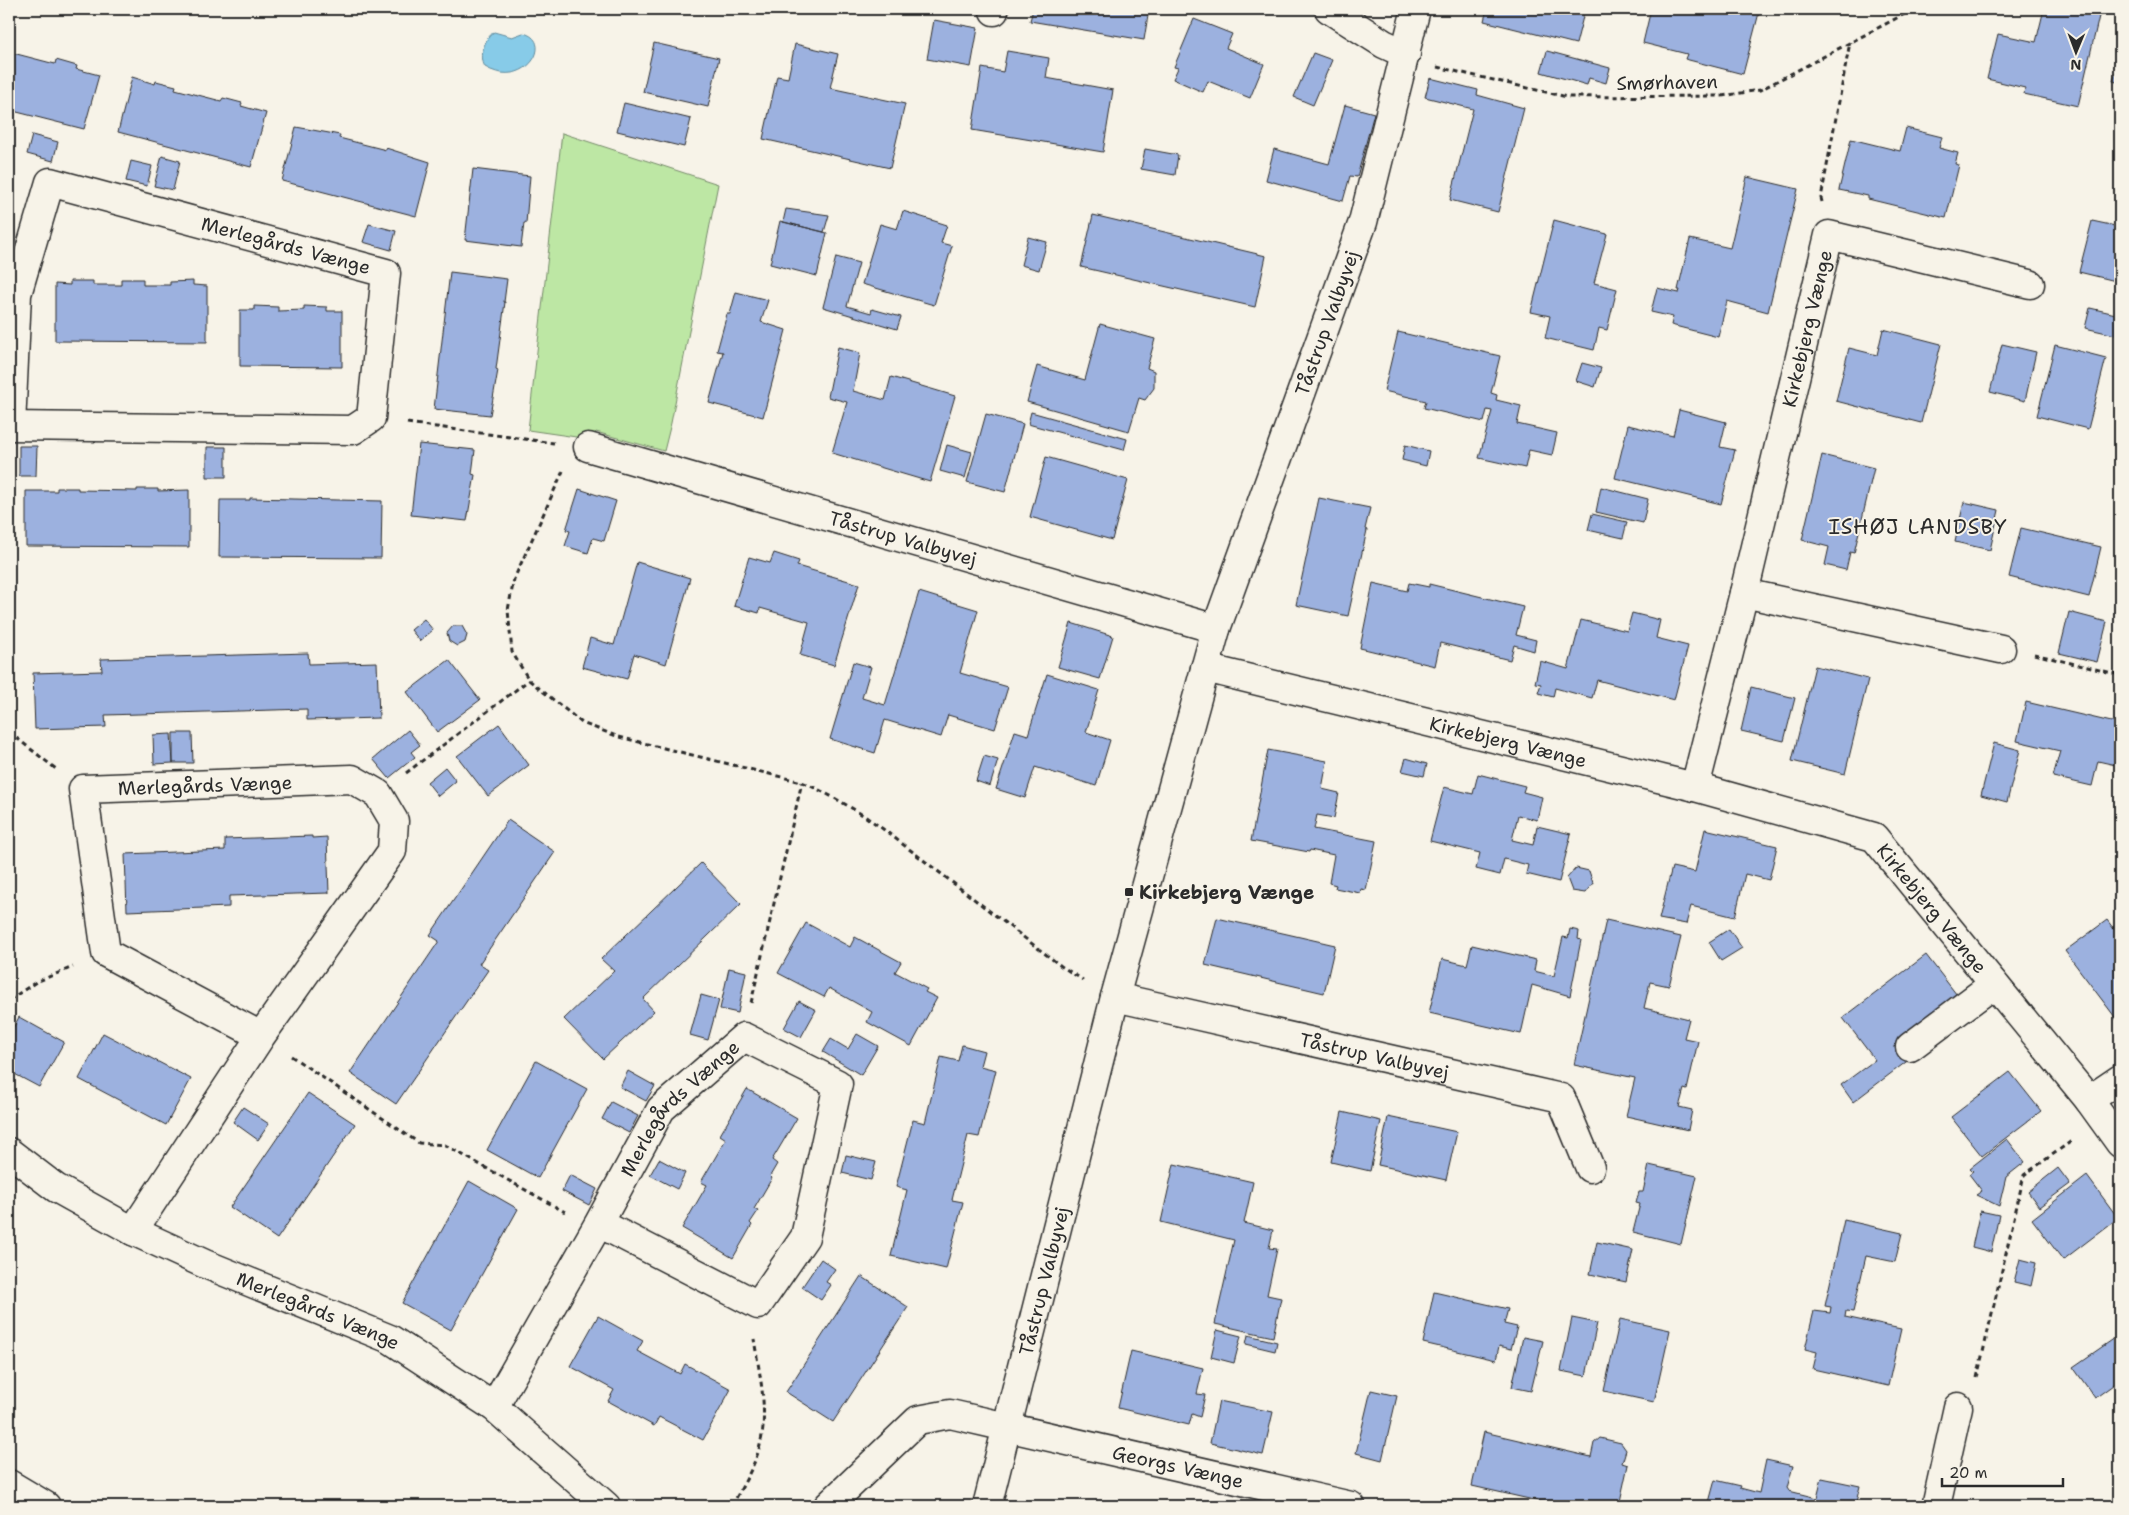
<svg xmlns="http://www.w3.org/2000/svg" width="2129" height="1515" font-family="'Shantell Sans',sans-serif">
  <rect width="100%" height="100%" fill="#f7f3e8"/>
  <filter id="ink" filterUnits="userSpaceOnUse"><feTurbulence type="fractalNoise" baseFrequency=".02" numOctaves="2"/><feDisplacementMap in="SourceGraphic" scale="10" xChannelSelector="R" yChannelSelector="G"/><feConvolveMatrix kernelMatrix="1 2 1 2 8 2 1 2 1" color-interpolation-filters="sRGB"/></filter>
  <g filter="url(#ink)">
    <path fill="#bde7a4" stroke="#748968" d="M562 133 718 184 671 423 664 451 596 432 590 439 528 430Z"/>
    <path fill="#87cbe8" stroke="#628b9c" d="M494 32 512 37 523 33C556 40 526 91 485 67 479 56 484 39 494 32Z"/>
    <path fill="#9cb1df" stroke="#2b2b2b" d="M1033 9H1149L1144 40 1030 21Z
      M1487 9H1585L1576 44 1484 21Z
      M1651 9H1760L1743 74 1685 59 1687 54 1643 43Z
      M2044 9H2084L2100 12 2078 106 2024 94 2025 88 1987 79 1998 34 2036 42Z
      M1194 19 1232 34 1226 48 1264 64 1250 98 1208 81 1203 92 1173 79 1178 68 1174 67Z
      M934 20 978 28 971 67 927 59Z
      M654 43 719 58 708 107 643 92Z
      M795 44 838 54 830 88 905 104 890 168 763 139 777 76 788 78Z
      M9 49V52L55 64 56 60 77 66 76 69 99 75 84 129 9 110Z
      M1007 51 1049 58 1046 78 1113 90 1103 152 972 130 982 68 1003 72Z
      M1547 51 1610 68 1606 83 1589 78 1587 85 1541 72Z
      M1313 53 1332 60 1313 105 1294 97Z
      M2120 60V83L2113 81Z
      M132 77 155 84 156 81 176 86 175 89 221 101 223 98 242 103 241 106 266 113 251 167 118 132Z
      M1430 78 1478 90 1477 95 1524 108 1498 212 1450 200 1473 109 1425 97Z
      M624 103 691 119 684 147 617 131Z
      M1345 105 1374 113 1357 177 1350 176 1343 201 1266 180 1274 149 1329 164Z
      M296 127 340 135 339 138 386 150V148L430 162 416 216 282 181Z
      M1906 128 1942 137 1939 148 1958 153 1955 164 1959 165 1946 218 1868 199V196L1839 190 1851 139 1900 151Z
      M32 135 58 142 53 161 27 154Z
      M1145 149 1178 155 1175 175 1141 169Z
      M162 156 180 161 173 190 154 186Z
      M131 161 152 166 147 186 126 181Z
      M473 169 530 176 526 223H524L521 247 465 240Z
      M1747 177 1798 189 1768 312 1727 301 1718 337 1671 325 1673 317 1651 312 1657 288 1679 293 1680 290H1678L1690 239 1730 248Z
      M786 209 829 215 824 232 783 222Z
      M903 211 947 225 941 243 952 246 934 305 862 284 880 224 897 229Z
      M1093 215 1266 256 1255 307 1081 267Z
      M1554 220 1607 234 1594 283 1617 289 1607 330 1599 328 1594 350 1545 338 1550 316 1531 312Z
      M780 221 827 233 817 276 770 264Z
      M2092 221 2120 227V282L2079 272Z
      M369 224 396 231 391 250 363 242Z
      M1028 237 1047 242 1039 270 1021 265Z
      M836 257 859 263 847 306 871 313 872 309 901 317 897 329 823 307Z
      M450 272 507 279 504 302H505L496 369 498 370 490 415 434 409Z
      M121 279H143V285H170V282L193 281V285L207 286V342L55 341V284L70 285V281H93V285H121Z
      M736 292 768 300 761 322 786 330 763 417 709 403 723 352 717 351 727 314H730Z
      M254 306 278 307V311L304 310V306L327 307V311H342V367L240 366V310H254Z
      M2090 308 2120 315V336L2085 328Z
      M1100 324 1155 339 1147 368 1154 371V388L1145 400 1139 398 1129 431 1027 402 1037 366 1085 380Z
      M1883 329 1941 344 1921 423 1836 401 1849 348 1877 355Z
      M1398 332 1500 356 1491 393 1497 395 1496 400 1521 406 1517 424 1557 433 1552 455 1529 450 1525 468 1479 458 1492 411 1487 410 1484 422 1424 408 1426 401 1384 391Z
      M2002 344 2036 352 2025 401 1990 392Z
      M2055 345 2106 358 2088 429 2037 416Z
      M838 347 860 353 853 391 885 400 891 377 955 396 930 482 832 453 847 402 828 397Z
      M1582 363 1601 368 1595 387 1576 381Z
      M1679 410 1726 422 1720 447 1735 450 1721 504 1615 478 1628 425 1673 436Z
      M1031 412 1127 439 1124 450 1028 424Z
      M986 414 1023 424 1005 492 967 482Z
      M419 444 475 450 472 474 475 475 467 521 411 515Z
      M947 445 972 452 965 478 940 471Z
      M1405 445 1429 451 1426 466 1402 460Z
      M19 446H37L36 476H19Z
      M207 447H226V477H207Z
      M1822 455 1874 468 1854 553 1850 552 1846 570 1825 565 1829 547 1802 540Z
      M1046 457 1128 480 1112 540 1030 517Z
      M1601 487 1648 499 1643 523 1596 512Z
      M57 488H78V490L137 491V489H158V491L189 490V547L26 546V491H57Z
      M579 489 616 501 604 541 593 538 588 553 565 546 570 531 566 530Z
      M250 498 382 501 381 558 219 557 220 500H250Z
      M1319 498 1370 508 1365 529 1367 530 1348 616 1296 605Z
      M1964 502 1999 510 1990 550 1955 542Z
      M1592 514 1627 522 1623 538 1588 530Z
      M2021 528 2101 547 2089 597 2009 577Z
      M774 553 799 561 797 566 859 584 834 665 800 655 809 622 760 608 759 613 734 606 749 557 770 563Z
      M637 562 690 578 666 664 634 654 627 679 582 667 590 638 614 645Z
      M1373 583 1407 591 1409 583 1429 587V584L1523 607 1516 635 1536 640 1534 651 1514 645 1510 660 1440 643 1435 666 1360 648Z
      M919 592 978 610 960 673 1008 687 995 729 948 715 941 737 885 720 875 753 830 739 853 662 871 667 862 698 885 705Z
      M2069 612 2107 622 2097 662 2059 653Z
      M1632 613 1660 620 1656 638 1688 646 1674 700 1597 680 1592 698 1555 688 1553 697 1538 693 1541 684 1535 683 1540 661 1568 669 1581 620 1627 631Z
      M424 619 433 630 420 641 411 630Z
      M1071 623 1113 636 1100 679 1058 667Z
      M453 626H462L467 635 465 642 457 646 449 641 447 633Z
      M308 653 309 664 377 662 379 718 307 720V709L105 715 106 727 35 729 33 673 102 671 101 659Z
      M449 660 480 700 437 732 407 692Z
      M1815 666 1868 679 1845 774 1792 761Z
      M1047 674 1099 690 1086 732 1110 740 1096 786 1035 767 1025 798 996 789 1015 731 1028 735Z
      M1751 687 1795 698 1784 741 1741 731Z
      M2026 702 2120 724V766L2098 761 2092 786 2053 777 2060 751 2017 741Z
      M499 724 529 765 488 796 457 756Z
      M408 730 420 745 411 752 415 757 389 778 373 759Z
      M173 733H192L193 763H173Z
      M171 734 173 763 154 764 153 735Z
      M1994 743 2020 750 2007 802 1981 795Z
      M1268 750 1327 761 1322 789 1339 793 1334 818 1317 815 1314 829 1376 841 1366 890 1361 889 1360 893 1335 888 1336 885 1329 883 1334 855 1310 850 1309 852 1251 841Z
      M984 756 998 760 990 786 976 781Z
      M1406 758 1427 764 1424 776 1402 771Z
      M445 767 456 781 438 796 427 782Z
      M1478 774 1525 786 1523 792 1542 797 1537 820 1518 815 1512 840 1533 845 1537 826 1571 834 1559 882 1526 874 1528 865 1504 859 1500 875 1476 869 1480 853 1430 841 1444 787 1473 794Z
      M508 820 555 852 479 964 488 970 396 1104 350 1073 439 941 430 935Z
      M1705 829 1777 846 1769 880 1745 874 1735 917 1691 906 1686 924 1659 919 1672 867 1695 872Z
      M312 836V838L327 837 329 893 229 896V907L127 911 125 854 225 850V839Z
      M701 863 741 904 643 999 654 1011 603 1059 564 1019 614 971 601 959Z
      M1576 868 1589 871 1593 883 1585 893 1572 891 1567 878Z
      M1217 918 1335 945 1324 993 1205 965Z
      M1606 920 1681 937 1669 986 1650 982 1644 1008 1689 1019 1684 1038 1698 1041 1687 1090 1684 1089 1679 1107 1692 1110 1688 1130 1626 1116 1635 1078 1574 1065Z
      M2107 920 2120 937V1020L2118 1021 2065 951Z
      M806 923 850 947 855 937 901 962 895 972 927 989 925 992 937 998 911 1046 867 1022 872 1012 829 988 824 997 778 973Z
      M1570 929 1579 931 1578 939 1581 940 1570 996 1532 985 1521 1034 1429 1013 1442 959 1467 965 1472 945 1536 960 1534 971 1554 976 1563 937 1568 938Z
      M1729 929 1742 948 1721 961 1709 942Z
      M1926 955 1960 999 1910 1059 1853 1102 1841 1085 1875 1060 1843 1018Z
      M729 968 746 972 738 1013 720 1009Z
      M701 995 719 1000 708 1040 690 1035Z
      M799 1001 816 1010 801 1037 784 1028Z
      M19 1017 64 1042 39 1087 9 1071V1036Z
      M103 1033 191 1079 166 1125 79 1079Z
      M857 1034 878 1046 861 1075 823 1052 831 1039 848 1049Z
      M962 1045 984 1051 980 1066 996 1070 979 1137 968 1135 952 1200 963 1202 946 1269 891 1256 907 1190 896 1187 913 1120 925 1123 941 1057 958 1061Z
      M536 1061 587 1089 538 1178 487 1150Z
      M628 1071 655 1086 646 1101 620 1087Z
      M2010 1072 2041 1111 1982 1156 1951 1117Z
      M747 1089 797 1118 772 1160 777 1164 770 1176 772 1178 754 1209 758 1211 750 1223 752 1225 733 1258 682 1228 707 1185 701 1182 726 1139 720 1135Z
      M308 1093 355 1124 277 1239 230 1207Z
      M611 1102 638 1116 629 1133 602 1119Z
      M243 1107 269 1124 258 1140 233 1122Z
      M1342 1112 1381 1121 1370 1171 1331 1162Z
      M1388 1117 1457 1132 1446 1180 1378 1165Z
      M2007 1139 2025 1162 2006 1177 1999 1206 1976 1195 1982 1191 1969 1174 1973 1171 1970 1168Z
      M846 1155 876 1162 871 1180 842 1173Z
      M659 1159 685 1173 677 1189 650 1175Z
      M1174 1164 1253 1182 1244 1223 1273 1230 1269 1248 1277 1249 1267 1295 1281 1298 1273 1337 1215 1324 1234 1240 1161 1222Z
      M1649 1165 1697 1176 1681 1244 1633 1232 1640 1204 1636 1203 1639 1192H1643Z
      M2058 1168 2070 1184 2039 1207 2028 1192Z
      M570 1175 597 1189 589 1205 562 1191Z
      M2087 1176 2118 1218 2063 1260 2032 1219Z
      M469 1181 518 1209 451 1330 402 1303Z
      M1980 1211 1999 1215 1991 1252 1972 1247Z
      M1844 1220 1902 1233 1895 1262 1866 1256 1853 1312 1846 1311 1845 1317 1901 1329 1888 1386 1813 1369 1817 1352 1805 1349 1814 1311 1830 1313 1831 1307 1825 1306Z
      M1597 1242 1633 1250 1626 1282 1590 1274Z
      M821 1259 835 1269 826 1282 831 1285 821 1300 802 1287Z
      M2020 1259 2036 1263 2031 1286 2014 1282Z
      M861 1276 908 1307 833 1422 786 1392Z
      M1434 1292 1508 1309 1504 1324 1517 1327 1511 1349 1499 1346 1496 1360 1423 1343Z
      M598 1316 643 1341 637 1351 680 1374 685 1364 731 1389 703 1440 659 1417 654 1426 608 1401 614 1390 570 1366Z
      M1572 1318 1597 1323 1586 1376 1561 1371Z
      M1620 1319 1670 1330 1654 1402 1604 1391Z
      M1217 1330 1241 1336 1234 1363 1211 1357Z
      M1248 1335 1277 1342 1275 1351 1246 1344Z
      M1523 1337 1543 1341 1531 1391 1512 1387Z
      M2115 1338 2120 1345V1380L2095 1398 2073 1367Z
      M1131 1351 1203 1368 1197 1394 1205 1395 1200 1417 1192 1414 1189 1425 1118 1408Z
      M1371 1390 1397 1396 1382 1460 1356 1453Z
      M1219 1401 1273 1412 1263 1455 1210 1443Z
      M1484 1432 1591 1457 1594 1443 1600 1438 1621 1443 1626 1450 1622 1463 1628 1465 1619 1506H1560L1472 1486Z
      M1766 1460 1793 1466 1787 1488 1789 1491 1817 1498 1822 1478 1860 1486 1855 1506H1755L1737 1502 1736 1506H1708L1715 1480 1741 1486 1740 1488 1759 1493Z"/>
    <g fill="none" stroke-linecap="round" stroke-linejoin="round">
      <g stroke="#2b2b2b" stroke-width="31">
        <g id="minor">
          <path d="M1329 9 1384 44 1406 54"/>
          <path d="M994 11V9"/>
          <path d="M9 426 353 430 371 418 386 273 50 182 17 294 11 426"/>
          <path id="s1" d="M588 447 1216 629"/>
          <path d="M1744 593 2001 649"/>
          <path id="s2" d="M1205 668 1695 787 1874 837 2089 1100 2120 1143"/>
          <path id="s3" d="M1695 787 1744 593 1829 235 2030 284"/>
          <path id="s4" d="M1115 997 1561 1098 1590 1168"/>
          <path d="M1910 1047 1994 984"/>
          <path d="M2089 1100 2120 1079"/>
          <path id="s5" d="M9 1152 56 1188 133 1231 205 1264 390 1339 494 1407 606 1506"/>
          <path d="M133 1231 261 1036 392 851 394 821 378 794 352 779 83 789 106 953 261 1036"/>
          <path id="s6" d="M494 1407 599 1223 661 1109 744 1037 838 1084 805 1237 758 1305 599 1223"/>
          <path id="s7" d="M828 1506 918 1420 950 1414 1351 1506"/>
          <path id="s8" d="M987 1506 1115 997 1216 629 1363 222 1416 9"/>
          <path d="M1936 1506 1958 1407"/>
        </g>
      </g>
      <g stroke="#2b2b2b" stroke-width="31">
        <path id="major" d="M9 1484 46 1506"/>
      </g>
      <path stroke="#2b2b2b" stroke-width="3" stroke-dasharray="5 4" stroke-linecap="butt" d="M1437 67 1567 97 1722 96 1760 90 1914 9
        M1822 202 1821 198 1850 42
        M407 423 554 443
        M563 471 514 579 508 610 512 652 529 680 582 723 619 737 802 782C831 795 857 810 883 829L1061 966 1083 980
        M9 524 10 462
        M2034 654 2120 675
        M9 732 56 769
        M406 773 529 680
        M9 1000 36 982 73 967
        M751 1003 802 782
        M291 1056 419 1143 445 1145 565 1212
        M1977 1378 2024 1175 2073 1140
        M732 1506C740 1490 750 1474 756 1458 771 1419 760 1378 754 1339"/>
      <use href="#minor" stroke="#f7f3e8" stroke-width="28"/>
      <use href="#major" stroke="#f7f3e8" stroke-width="28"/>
    </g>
  </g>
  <rect fill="#2b2b2b" stroke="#f7f3e8" stroke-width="2" x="1124" y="887" width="10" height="10" rx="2.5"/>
  <g text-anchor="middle" stroke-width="4" stroke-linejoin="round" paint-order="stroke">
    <g font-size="19" fill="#2b2b2b" stroke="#f7f3e8">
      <text transform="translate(1667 82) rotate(-1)" y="7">Smørhaven</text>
      <text transform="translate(286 245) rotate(15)" y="7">Merlegårds Vænge</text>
      <text dy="7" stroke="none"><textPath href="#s8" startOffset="1232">Tåstrup Valbyvej</textPath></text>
      <text dy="7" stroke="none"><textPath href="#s3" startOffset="472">Kirkebjerg Vænge</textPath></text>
      <text dy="7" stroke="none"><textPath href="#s1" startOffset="328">Tåstrup Valbyvej</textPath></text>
      <text dy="7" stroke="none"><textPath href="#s2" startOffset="312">Kirkebjerg Vænge</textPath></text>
      <text transform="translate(205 785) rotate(-2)" y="7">Merlegårds Vænge</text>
      <text dy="7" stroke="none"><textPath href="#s2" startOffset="782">Kirkebjerg Vænge</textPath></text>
      <text dy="7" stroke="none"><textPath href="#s4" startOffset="266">Tåstrup Valbyvej</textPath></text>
      <text dy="7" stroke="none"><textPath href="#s6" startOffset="354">Merlegårds Vænge</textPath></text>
      <text dy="7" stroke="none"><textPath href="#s8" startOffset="232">Tåstrup Valbyvej</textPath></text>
      <text dy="7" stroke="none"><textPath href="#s5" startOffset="349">Merlegårds Vænge</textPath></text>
      <text dy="7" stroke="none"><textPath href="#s7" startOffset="391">Georgs Vænge</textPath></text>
    </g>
    <g font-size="19" font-weight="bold" fill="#2b2b2b" stroke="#f7f3e8" text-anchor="start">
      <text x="1139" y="899">Kirkebjerg Vænge</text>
    </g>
    <g font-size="21" letter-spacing="1" fill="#2b2b2b" stroke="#f7f3e8">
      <text x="1918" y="534">ISHØJ LANDSBY</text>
    </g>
  </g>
  <rect width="2129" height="1515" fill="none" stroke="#f7f3e8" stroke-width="30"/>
  <rect x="15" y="15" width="2099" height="1485" fill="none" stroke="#2b2b2b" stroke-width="2" filter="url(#ink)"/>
  <g transform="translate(2076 52) rotate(181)" stroke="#f7f3e8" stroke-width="4" paint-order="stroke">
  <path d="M0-4L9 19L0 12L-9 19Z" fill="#2b2b2b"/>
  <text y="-8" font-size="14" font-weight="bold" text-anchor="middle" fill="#2b2b2b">N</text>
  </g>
  <path d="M1942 1478v8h121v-8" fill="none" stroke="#2b2b2b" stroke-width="2.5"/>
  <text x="1949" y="1478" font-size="15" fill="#2b2b2b" stroke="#f7f3e8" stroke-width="4" paint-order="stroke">20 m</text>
</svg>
